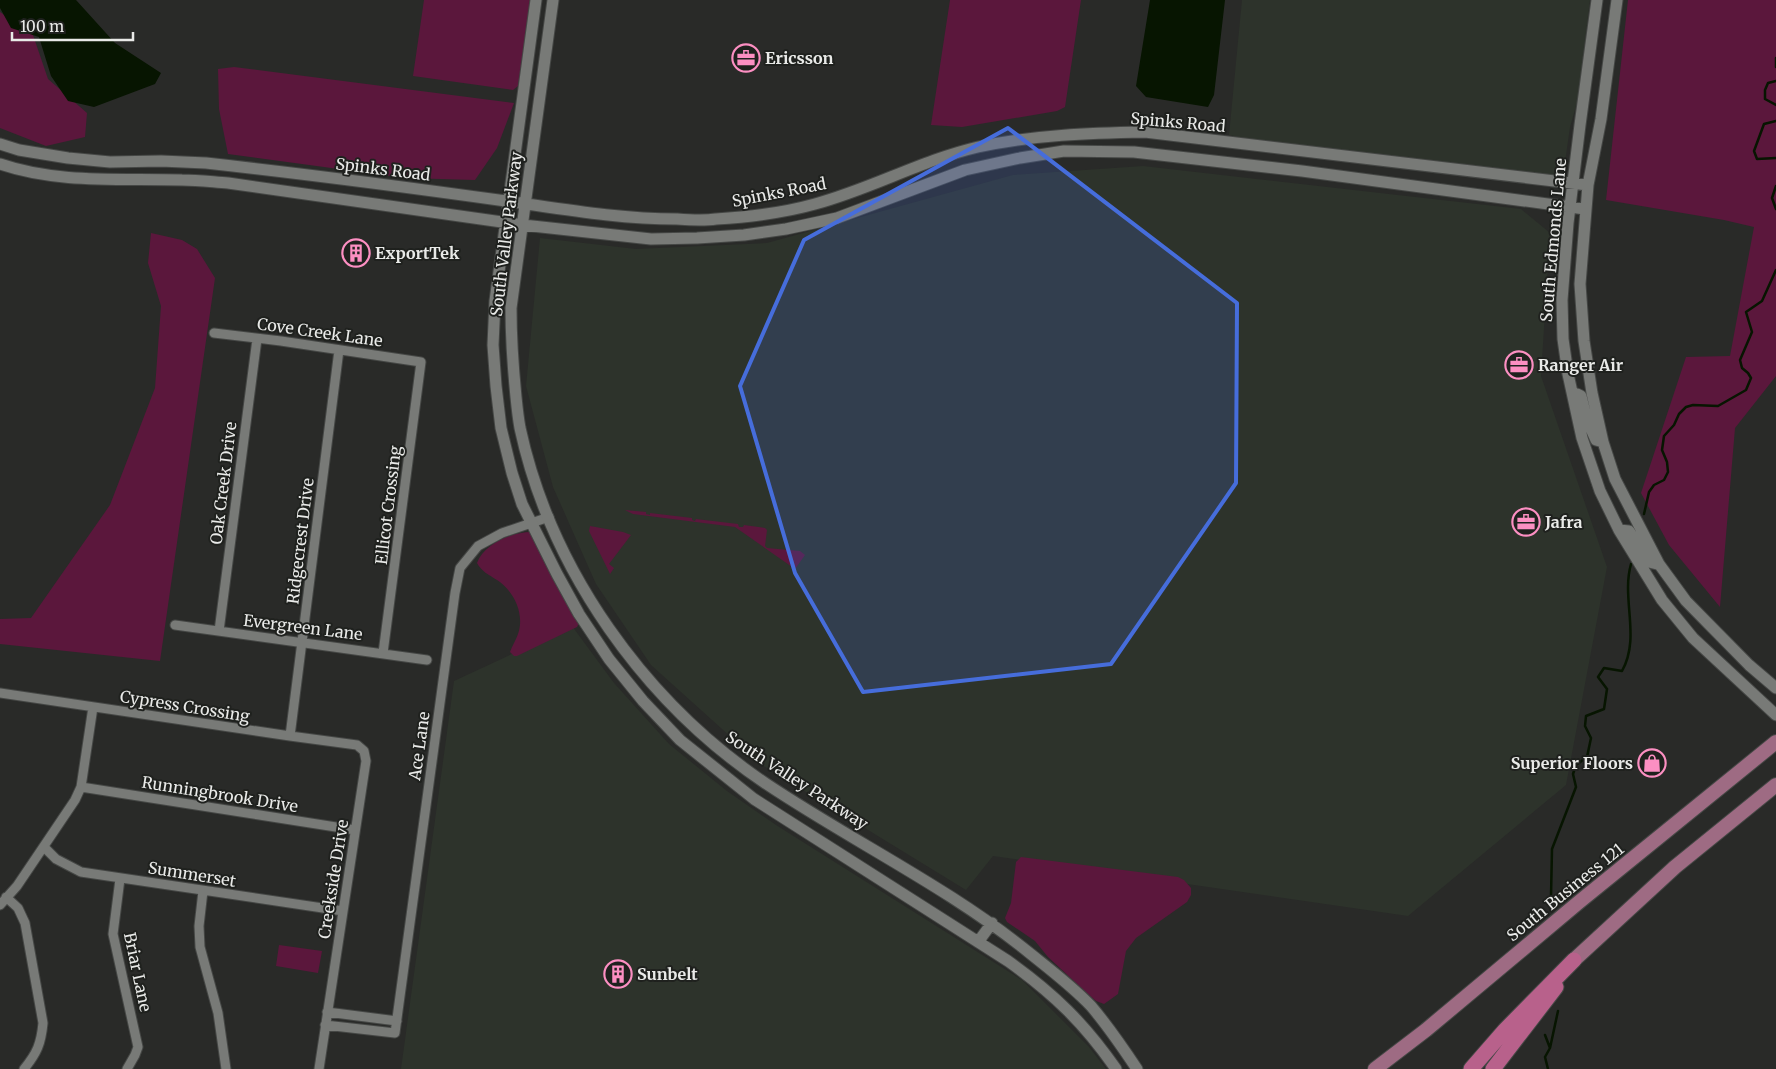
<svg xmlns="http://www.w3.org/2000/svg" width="1776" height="1069" font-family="Merriweather,serif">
  <rect width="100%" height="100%" fill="#292a28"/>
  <path fill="#2d332b" d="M1242 0H1590L1578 99 1570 127 1563 176 1519 173 1248 139 1229 135Z
    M1143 166 1521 209 1550 233 1541 376 1607 567 1566 785 1408 916 993 856 966 890 762 765 651 665 596 584 553 487 526 386 540 238 636 249 767 243 1013 175Z
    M572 626 614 683 669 744 727 791 776 825 1022 980 1089 1047 1106 1069H401L454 681Z"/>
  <path fill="#5b173c" d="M424 0H532L518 86 513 90 413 76Z
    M950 0H1081L1065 107 1057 111 962 127 931 125Z
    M1628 0H1776V376L1735 428 1720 607 1669 545 1641 493 1686 357 1730 356 1754 227 1724 220 1606 200Z
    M0 12 33 35 48 79 87 113 85 137 46 146 0 128Z
    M234 67 514 103 497 148 475 180 405 178 228 154 219 109 218 69Z
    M151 233 182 240 197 249 215 278 160 661 0 644V619L31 618 110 505 155 388 161 306 148 263Z
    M625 510 646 512V514L650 515V513L692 518V520L695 521 696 519 738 524 739 527H743L744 525 765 528 767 530 765 546 767 548 800 551 805 555 795 569 735 527 633 514Z
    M590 526 623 532 631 535 609 564 614 568 610 574 589 531Z
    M531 532 579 623 577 627 517 656H514L510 652C512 646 516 640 518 634 525 614 514 591 497 580 489 575 481 571 477 563 484 544 512 532 531 532Z
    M1021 857 1178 877 1184 880 1191 888V895L1187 902 1136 938 1126 951 1118 994 1104 1004 1096 1001 1088 994 1048 957 1035 941 1007 922 1005 918 1011 903 1016 862Z
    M279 945 322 951 318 973 276 966Z"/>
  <path fill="#071501" d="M0 0H76L115 43 161 73 155 84 94 107 68 101 51 76 39 37 11 28 0 8Z
    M1150 0H1225L1214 95 1208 107 1146 97 1136 86Z"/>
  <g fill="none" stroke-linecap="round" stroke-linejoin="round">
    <path stroke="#071501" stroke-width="2.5" d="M1776 58V67
      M1776 81 1768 83 1765 90V99L1776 105
      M1776 121 1764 124 1754 151 1757 159 1776 158
      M1776 186 1772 198 1776 209
      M1644 514 1649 492 1654 485 1664 480 1668 472 1667 462 1662 450 1664 436 1674 425 1679 414 1686 407 1693 405 1718 406 1746 390 1751 378 1748 373 1742 368 1740 360 1752 332 1746 312 1762 301 1776 270
      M1551 896 1552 849 1576 787 1573 774 1576 765 1587 757 1591 738 1585 726 1586 716 1604 709 1607 689 1598 677 1604 668 1622 671C1641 637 1621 599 1631 564
      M1545 1035 1550 1048 1545 1057 1548 1069
      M1550 1048 1558 1011"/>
    <g stroke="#454745" stroke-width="11">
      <path id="minor" d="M214 333 281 341 421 362 383 653
        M175 625 427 660
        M219 631 257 339
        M0 693 290 736 357 745 364 751 366 761 319 1069
        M290 736 339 350
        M81 787 355 830
        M44 847 56 859 81 872 343 911
        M120 879 113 934 138 1047 135 1055 127 1069
        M203 891 199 926 200 947 218 1013 226 1069
        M6 897 18 908 25 923 43 1023C41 1044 37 1053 24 1069
        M0 905 17 886 75 800 81 787 93 707
        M327 1012 397 1021
        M325 1025 395 1033 455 593 460 568 478 546 502 533 549 517"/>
    </g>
    <g stroke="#454745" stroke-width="13">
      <path id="secondary" d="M536 0 495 301 493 345 496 386 501 428 512 473 522 504 557 574 579 614 609 659 643 701 680 740 754 799 1008 961C1054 994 1084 1023 1116 1069
        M553 0 511 308C511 338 513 367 516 397 517 407 518 417 520 428 551 571 645 702 765 783 853 842 950 888 1032 955 1052 971 1073 987 1091 1006 1108 1026 1123 1048 1137 1069
        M1597 0 1580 125 1568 223 1562 300 1563 339 1568 374 1582 438 1600 491 1619 530 1662 600 1693 638 1776 715
        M1617 0 1601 119 1588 185 1580 284 1584 341 1592 393 1603 442 1615 479 1659 564 1686 601 1749 665 1776 688
        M0 144 19 150 68 158 110 162 161 161 206 163C306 174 406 187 506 201 563 209 619 219 677 219 690 220 703 221 716 219 749 217 783 213 815 204 871 189 922 160 978 147 1033 135 1090 133 1145 132L1588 185
        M0 164C58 184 122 178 182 180 198 180 213 182 228 183L523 225 651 239 697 238 744 235 786 229 837 218 965 170 1020 158 1064 151 1134 152 1302 171 1585 209
        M1577 394 1581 396 1587 420 1596 440 1603 442
        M1619 530 1629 531 1649 562 1657 564
        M978 942 992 923"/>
    </g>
    <g stroke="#454745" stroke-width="16">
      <path id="primary" d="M1574 960 1675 867 1776 785
        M1375 1069 1426 1030 1579 902 1776 742"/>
    </g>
    <g stroke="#454745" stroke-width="17">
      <path id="motorway" d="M1471 1069 1505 1030 1574 960
        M1493 1069 1556 987"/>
    </g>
    <use href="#minor" stroke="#787a77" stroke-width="9"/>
    <use href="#secondary" stroke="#787a77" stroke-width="11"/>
    <use href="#primary" stroke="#9e6b83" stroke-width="14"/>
    <use href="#motorway" stroke="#b8618b" stroke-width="15"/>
  </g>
  <path fill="#466ddb" fill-opacity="0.2" stroke="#466ddb" stroke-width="4" stroke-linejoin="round" d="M1008 128 1237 303 1236 483 1111 664 863 692 795 573 740 386 804 240Z"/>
  <defs>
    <g id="office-ring" transform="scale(1.4375)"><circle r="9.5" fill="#1f211e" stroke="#fc8fc2" stroke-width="1.5"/><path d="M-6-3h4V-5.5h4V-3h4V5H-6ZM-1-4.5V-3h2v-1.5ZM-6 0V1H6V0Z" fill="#fc8fc2"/></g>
    <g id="building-ring" transform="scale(1.4375)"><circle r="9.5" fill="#1f211e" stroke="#fc8fc2" stroke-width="1.5"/><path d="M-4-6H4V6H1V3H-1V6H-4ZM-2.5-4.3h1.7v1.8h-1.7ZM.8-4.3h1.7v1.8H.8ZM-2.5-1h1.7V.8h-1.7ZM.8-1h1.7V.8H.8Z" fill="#fc8fc2"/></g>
    <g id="shop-ring" transform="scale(1.4375)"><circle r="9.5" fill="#1f211e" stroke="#fc8fc2" stroke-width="1.5"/><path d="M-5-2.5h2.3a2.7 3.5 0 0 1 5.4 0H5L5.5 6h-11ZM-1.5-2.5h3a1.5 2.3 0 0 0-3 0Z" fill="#fc8fc2"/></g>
  </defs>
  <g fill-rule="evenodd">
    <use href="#office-ring" x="746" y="58"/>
    <use href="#building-ring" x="356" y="253"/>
    <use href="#office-ring" x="1519" y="365"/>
    <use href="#office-ring" x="1526" y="522"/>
    <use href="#shop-ring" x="1652" y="763"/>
    <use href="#building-ring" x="618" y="974"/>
  </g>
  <g text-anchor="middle" stroke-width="4" stroke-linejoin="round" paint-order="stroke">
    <g font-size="16" font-weight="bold" fill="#e9eae8" stroke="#1f211e" text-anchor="start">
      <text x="765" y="64">Ericsson</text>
      <text x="375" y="259">ExportTek</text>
      <text x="1538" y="371">Ranger Air</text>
      <text x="1545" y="528">Jafra</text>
      <text x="1633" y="769" text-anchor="end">Superior Floors</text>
      <text x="637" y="980">Sunbelt</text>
    </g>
    <g font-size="16" fill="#e9eae8" stroke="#1f211e">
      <text transform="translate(1178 122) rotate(5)" y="6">Spinks Road</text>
      <text transform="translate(383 169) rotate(7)" y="6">Spinks Road</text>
      <text transform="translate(779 192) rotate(-11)" y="6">Spinks Road</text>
      <text transform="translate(506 234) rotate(-83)" y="6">South Valley Parkway</text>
      <text transform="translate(1553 240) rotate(-85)" y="6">South Edmonds Lane</text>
      <text transform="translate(320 332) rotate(8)" y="6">Cove Creek Lane</text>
      <text transform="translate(223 483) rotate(-83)" y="6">Oak Creek Drive</text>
      <text transform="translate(388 505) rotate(-83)" y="6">Ellicot Crossing</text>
      <text transform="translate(300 541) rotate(-83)" y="6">Ridgecrest Drive</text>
      <text transform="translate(303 627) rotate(7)" y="6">Evergreen Lane</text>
      <text transform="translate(185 706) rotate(9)" y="6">Cypress Crossing</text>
      <text transform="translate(419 746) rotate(-82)" y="6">Ace Lane</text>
      <text transform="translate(797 780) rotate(33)" y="6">South Valley Parkway</text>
      <text transform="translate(220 794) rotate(9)" y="6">Runningbrook Drive</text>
      <text transform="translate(192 874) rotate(9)" y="6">Summerset</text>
      <text transform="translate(333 879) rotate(-81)" y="6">Creekside Drive</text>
      <text transform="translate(1565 892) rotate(-39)" y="6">South Business 121</text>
      <text transform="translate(138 972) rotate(78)" y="6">Briar Lane</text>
    </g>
  </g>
  <path d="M12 32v8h121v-8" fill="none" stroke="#e9eae8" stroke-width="2.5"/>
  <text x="20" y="32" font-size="15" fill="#e9eae8" stroke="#1f211e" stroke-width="4" paint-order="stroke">100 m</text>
</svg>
